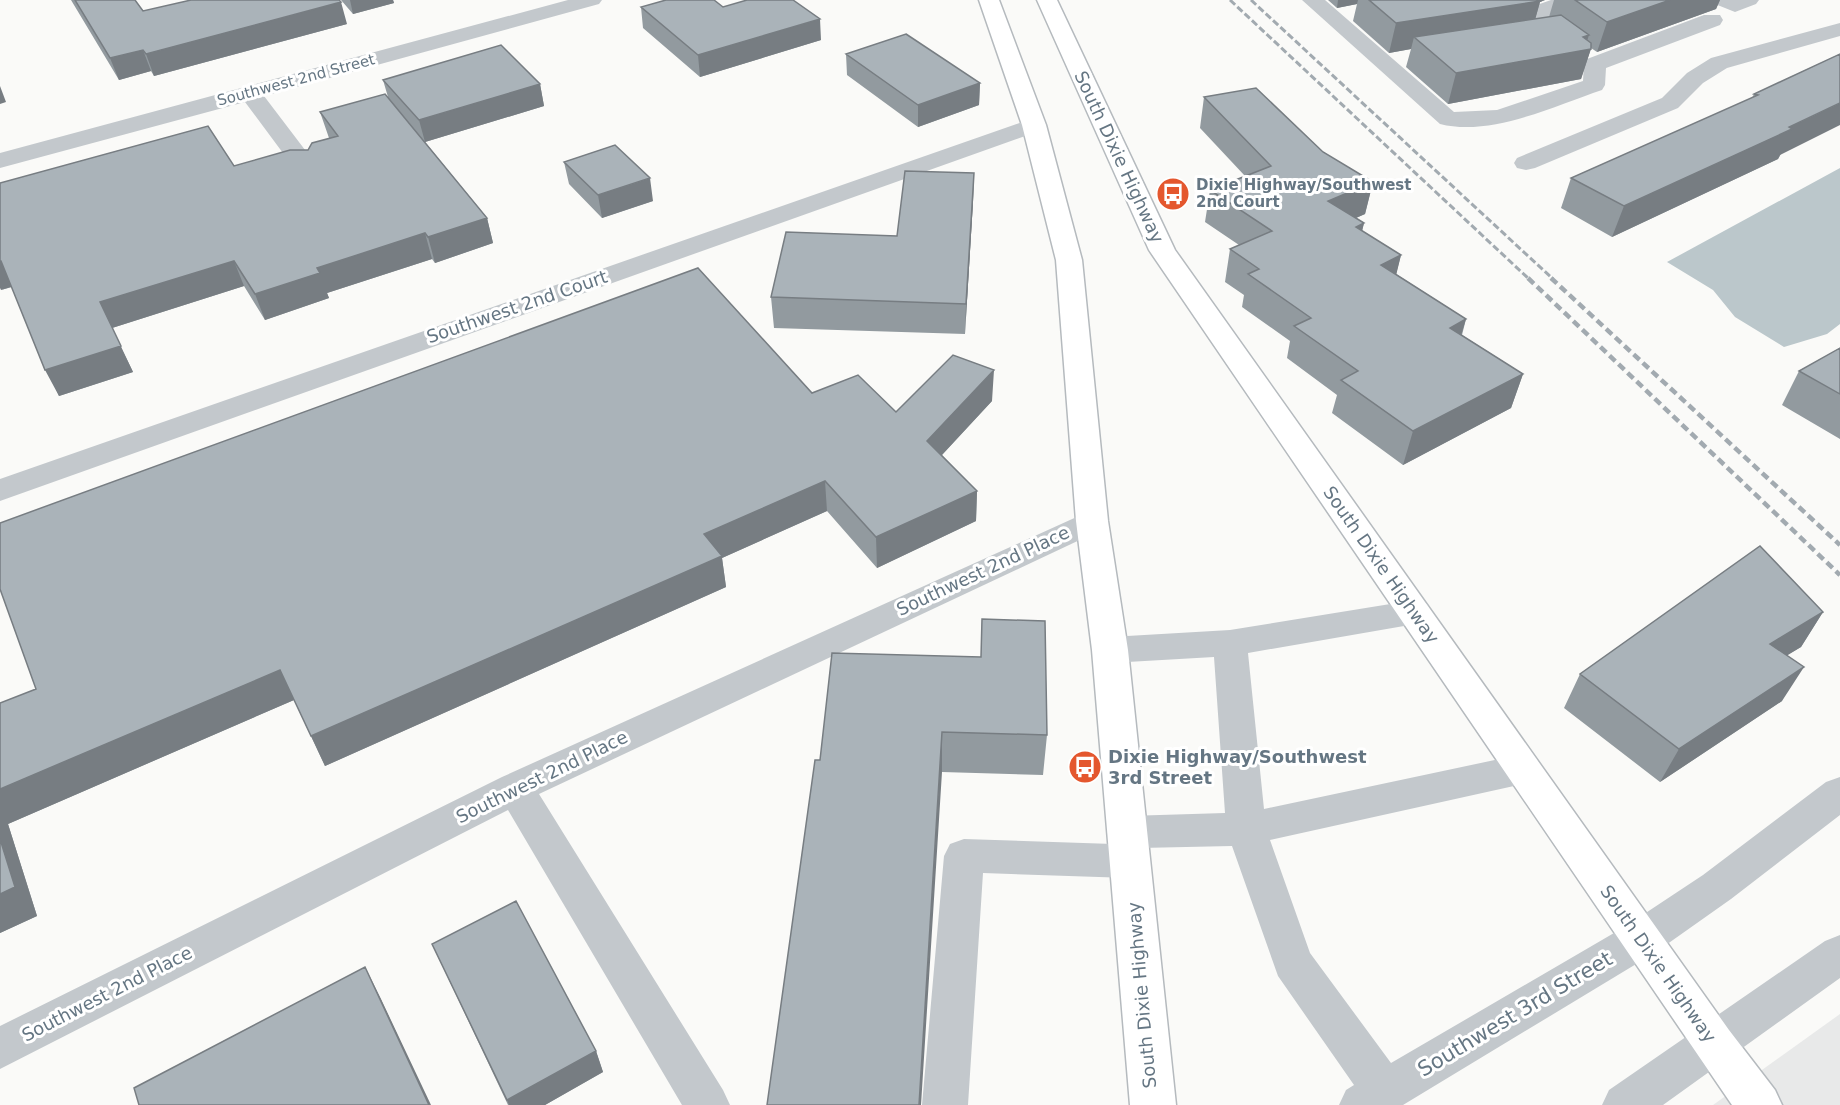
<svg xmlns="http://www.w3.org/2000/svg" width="1840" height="1105" font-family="'DejaVu Sans',sans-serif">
  <rect width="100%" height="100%" fill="#fafaf8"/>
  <path fill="#e8e9e9" d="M1840 1014V1105H1713Z"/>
  <path fill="#bbc7cb" d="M1840 168V324L1827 334 1784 347 1735 317 1713 290 1667 262Z"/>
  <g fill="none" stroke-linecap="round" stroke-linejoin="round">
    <g stroke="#b5babe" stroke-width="3">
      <path id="major" d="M979 0H999L1046 125 1082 260 1108 521 1128 650 1176 1105H1130L1092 650 1076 521 1056 260 1022 125Z
        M1037 0H1057L1175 250 1729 1030 1775 1090 1782 1105H1732L1149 250Z"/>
    </g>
    <path fill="#c3c8cc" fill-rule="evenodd" d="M568 0H602L599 4 264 96 318 167 315 172 306 174 297 172 245 102 0 168V153Z
      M1302 0H1325L1454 112 1497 110 1583 81 1584 64 1587 59 1704 15H1720L1723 20 1720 25 1606 68 1605 85 1602 90C1554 106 1491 137 1440 124Z
      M1551 0H1580L1577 4C1561 11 1538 25 1520 21L1517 16 1520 11Z
      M1712 0H1759L1756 4 1735 12 1715 4Z
      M1840 23V36L1727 68 1703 83 1678 108 1535 168 1526 170 1517 168 1514 163 1517 158 1662 98 1687 73 1711 58Z
      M1034 118 1042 120 1046 125 1042 130 0 501V479Z
      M1092 510 1103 513 1108 521 1103 529 539 794 723 1090 730 1105H682L508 810 0 1069V1026L502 777Z
      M1415 600 1427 604 1432 613 1427 622 1248 653 1264 809 1523 754 1536 758 1542 769 1536 780 1523 784 1270 840 1310 953 1391 1063 1626 926 1703 875 1826 782 1840 777V815L1731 899 1656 952 1403 1105H1339L1346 1090 1354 1085 1278 976 1232 846 1140 848 1149 861 1143 873 1129 878 983 873 968 1105H922L944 856 950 844 964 839 1113 844 1107 832 1113 820 1127 816 1225 813 1214 657 1110 663 1098 659 1092 650 1098 641 1110 637 1230 630Z
      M1840 935V978L1663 1105H1602L1609 1090 1825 941Z"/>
    <use href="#major" fill="#fff" fill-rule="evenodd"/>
    <path stroke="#a2aab0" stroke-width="3" stroke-dasharray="7 3" stroke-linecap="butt" d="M1230 0 1529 279
      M1251 0 1553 279"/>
    <path stroke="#a2aab0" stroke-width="4.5" stroke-dasharray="8 4.5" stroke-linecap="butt" d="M1528 278 1840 575
      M1551 278 1840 545"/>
  </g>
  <path fill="#929a9f" d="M71 0H135L143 11 347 24 154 76 151 71 119 80Z
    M341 0H393L394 3 353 14Z
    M1328 0H1545L1540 2 1535 19 1549 17 1554 0H1720L1716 9 1597 52 1591 48 1581 79 1448 104 1406 67 1411 49 1389 53 1353 21 1357 4 1337 8Z
    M641 7 821 40 700 77 643 28Z
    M846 54 980 83 979 105 918 127 847 75Z
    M1840 54 1778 159 1612 237 1561 208 1571 178 1752 98 1754 94Z
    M383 80 540 84 544 106 425 142 487 218 493 243 435 263 432 259 327 293 329 298 265 320 244 286 112 328 133 372 59 396 12 287 1 290 234 166 308 150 329 138 320 112 388 97Z
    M1204 97 1323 152 1373 182 1365 214 1356 218 1364 223 1362 231 1401 255 1396 274 1466 319 1462 335 1523 374 1511 408 1403 465 1332 413 1337 395 1287 358 1290 341 1242 307 1244 295 1225 282 1230 249 1239 245 1205 222 1210 190 1245 176 1200 128Z
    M564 162 653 201 602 218 569 184Z
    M974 173 973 202 965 334 774 328 771 297 897 236Z
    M1840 348V439L1782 405 1799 371Z
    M812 393 896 412 992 401 942 455 977 491 976 521 877 568 827 511 722 558 726 587 325 766 294 700 8 824 37 916 0 933V703Z
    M1823 612 1801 647 1787 655 1782 701 1660 782 1564 708 1580 674Z
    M982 619 1047 735 1043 775 942 772 820 760 981 657Z
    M432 944 596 1051 603 1072 545 1105H508Z"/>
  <path fill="#777d82" d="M350 0H393L394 3 353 14Z
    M1338 0H1358L1357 4 1337 8Z
    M1532 0H1545L1540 2 1532 31 1414 37 1411 49 1389 53 1396 23Z
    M1670 0H1720L1716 9 1597 52 1607 22Z
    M341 2 347 24 154 76 146 54Z
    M820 19 821 40 700 77 698 55Z
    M1589 35 1584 50 1591 49 1581 79 1448 104 1456 73Z
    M143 50 151 71 119 80 110 58Z
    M980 83 979 105 918 127V105Z
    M540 84 544 106 425 142 419 120Z
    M0 86 6 102 0 104Z
    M1840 103V125L1780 155 1778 159 1612 237 1624 206Z
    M974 173 973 202 965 334 966 304Z
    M650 178 653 201 602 218 598 195Z
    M1373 182 1365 214 1321 233 1328 201Z
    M487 218 493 243 435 263 428 237Z
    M1364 223 1356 255V227Z
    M425 233 432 259 327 293 329 298 265 320 255 294 317 268Z
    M1401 255 1393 288 1381 265Z
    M0 261H1L14 286 1 290 0 288Z
    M234 261 244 286 112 328 133 372 59 396 45 370 100 302Z
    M1466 319 1456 352 1450 328Z
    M994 370 992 401 927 471V441Z
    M1523 374 1511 408 1403 465 1413 431Z
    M825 481 827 511 722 558 726 587 325 766 311 736 704 534Z
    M977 491 976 521 877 568 876 537Z
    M1823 612 1801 647 1750 678 1770 644Z
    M1804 667 1782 701 1660 782 1679 749Z
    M280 670 294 700 8 824 37 916 0 933V789Z
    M942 732V772L921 1105H919Z
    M365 967 381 999 431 1105H429Z
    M596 1051 603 1072 545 1105H509L507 1100Z"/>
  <path fill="#aab3b9" stroke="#777d82" stroke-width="1.5" d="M75 0H135L143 11 191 0H339L341 2 146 54 143 50 110 58Z
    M666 0H714L723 7 747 0H793L820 19 698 55 641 7Z
    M1369 0H1539L1540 1 1396 23Z
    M1575 0H1670L1607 22Z
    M1561 15 1589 35 1583 37 1591 43V49L1456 73 1414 37Z
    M906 34 980 83 918 105 846 54Z
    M501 45 540 84 419 120 383 80Z
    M1840 54V103L1789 127 1792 129 1624 206 1571 178 1758 95 1754 94Z
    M1256 88 1323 152 1373 182 1328 201 1364 223 1356 227 1401 255 1381 265 1466 319 1450 328 1523 374 1413 431 1341 380 1358 371 1294 326 1311 318 1248 274 1259 269 1230 249 1272 231 1210 190 1271 166 1204 97Z
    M385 94 487 218 428 237 425 233 317 268 320 273 255 294 234 261 100 302 121 346 45 370 1 261H0V183L208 126 234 166 290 150H308L312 143 338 136 320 112Z
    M615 145 650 178 598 195 564 162Z
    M905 171 974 173 966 304 771 297 786 232 897 236Z
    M698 268 812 393 858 375 896 412 953 355 994 370 927 441 977 491 876 537 825 481 704 534 722 556 311 736 280 670 0 789V703L36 689 0 589V523Z
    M1840 348V394L1799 371Z
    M1760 546 1823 612 1770 644 1804 667 1679 749 1580 674Z
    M982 619 1045 621 1047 735 942 732 919 1105H767L815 760H820L832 653 981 657Z
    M0 839 15 887 0 894Z
    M516 901 596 1051 507 1100 432 944Z
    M365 967 429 1105H139L134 1088Z"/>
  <defs>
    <g id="bus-disc" transform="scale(1.725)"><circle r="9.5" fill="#e4572e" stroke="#fff"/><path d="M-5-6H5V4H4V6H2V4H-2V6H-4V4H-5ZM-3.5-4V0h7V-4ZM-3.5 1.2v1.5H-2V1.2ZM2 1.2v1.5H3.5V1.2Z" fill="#fff"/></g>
  </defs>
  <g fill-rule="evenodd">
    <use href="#bus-disc" x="1173" y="194"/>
    <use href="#bus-disc" x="1085" y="767"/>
  </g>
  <g text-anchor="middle" stroke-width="6" stroke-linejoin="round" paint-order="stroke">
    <g font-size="15" fill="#657683" stroke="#fff">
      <text transform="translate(296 80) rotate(-15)" y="5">Southwest 2nd Street</text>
    </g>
    <g font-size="15" font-weight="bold" fill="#657683" stroke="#fff" text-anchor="start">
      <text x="1196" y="190">Dixie Highway/Southwest<tspan x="1196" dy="17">2nd Court</tspan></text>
    </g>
    <g font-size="18" fill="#657683" stroke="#fff">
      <text transform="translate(1119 157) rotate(65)" y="6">South Dixie Highway</text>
      <text transform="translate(517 307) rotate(-19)" y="6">Southwest 2nd Court</text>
      <text transform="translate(1381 565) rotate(55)" y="6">South Dixie Highway</text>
      <text transform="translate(983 571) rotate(-25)" y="6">Southwest 2nd Place</text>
      <text transform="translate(542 777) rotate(-26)" y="6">Southwest 2nd Place</text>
      <text transform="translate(1658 964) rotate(55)" y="6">South Dixie Highway</text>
      <text transform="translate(107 994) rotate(-27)" y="6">Southwest 2nd Place</text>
      <text transform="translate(1142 995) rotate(-95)" y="6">South Dixie Highway</text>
    </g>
    <g font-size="18" font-weight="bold" fill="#657683" stroke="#fff" text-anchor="start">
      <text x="1108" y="763">Dixie Highway/Southwest<tspan x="1108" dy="21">3rd Street</tspan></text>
    </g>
    <g font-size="21" fill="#657683" stroke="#fff">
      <text transform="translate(1515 1014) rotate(-31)" y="7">Southwest 3rd Street</text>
    </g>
  </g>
</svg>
